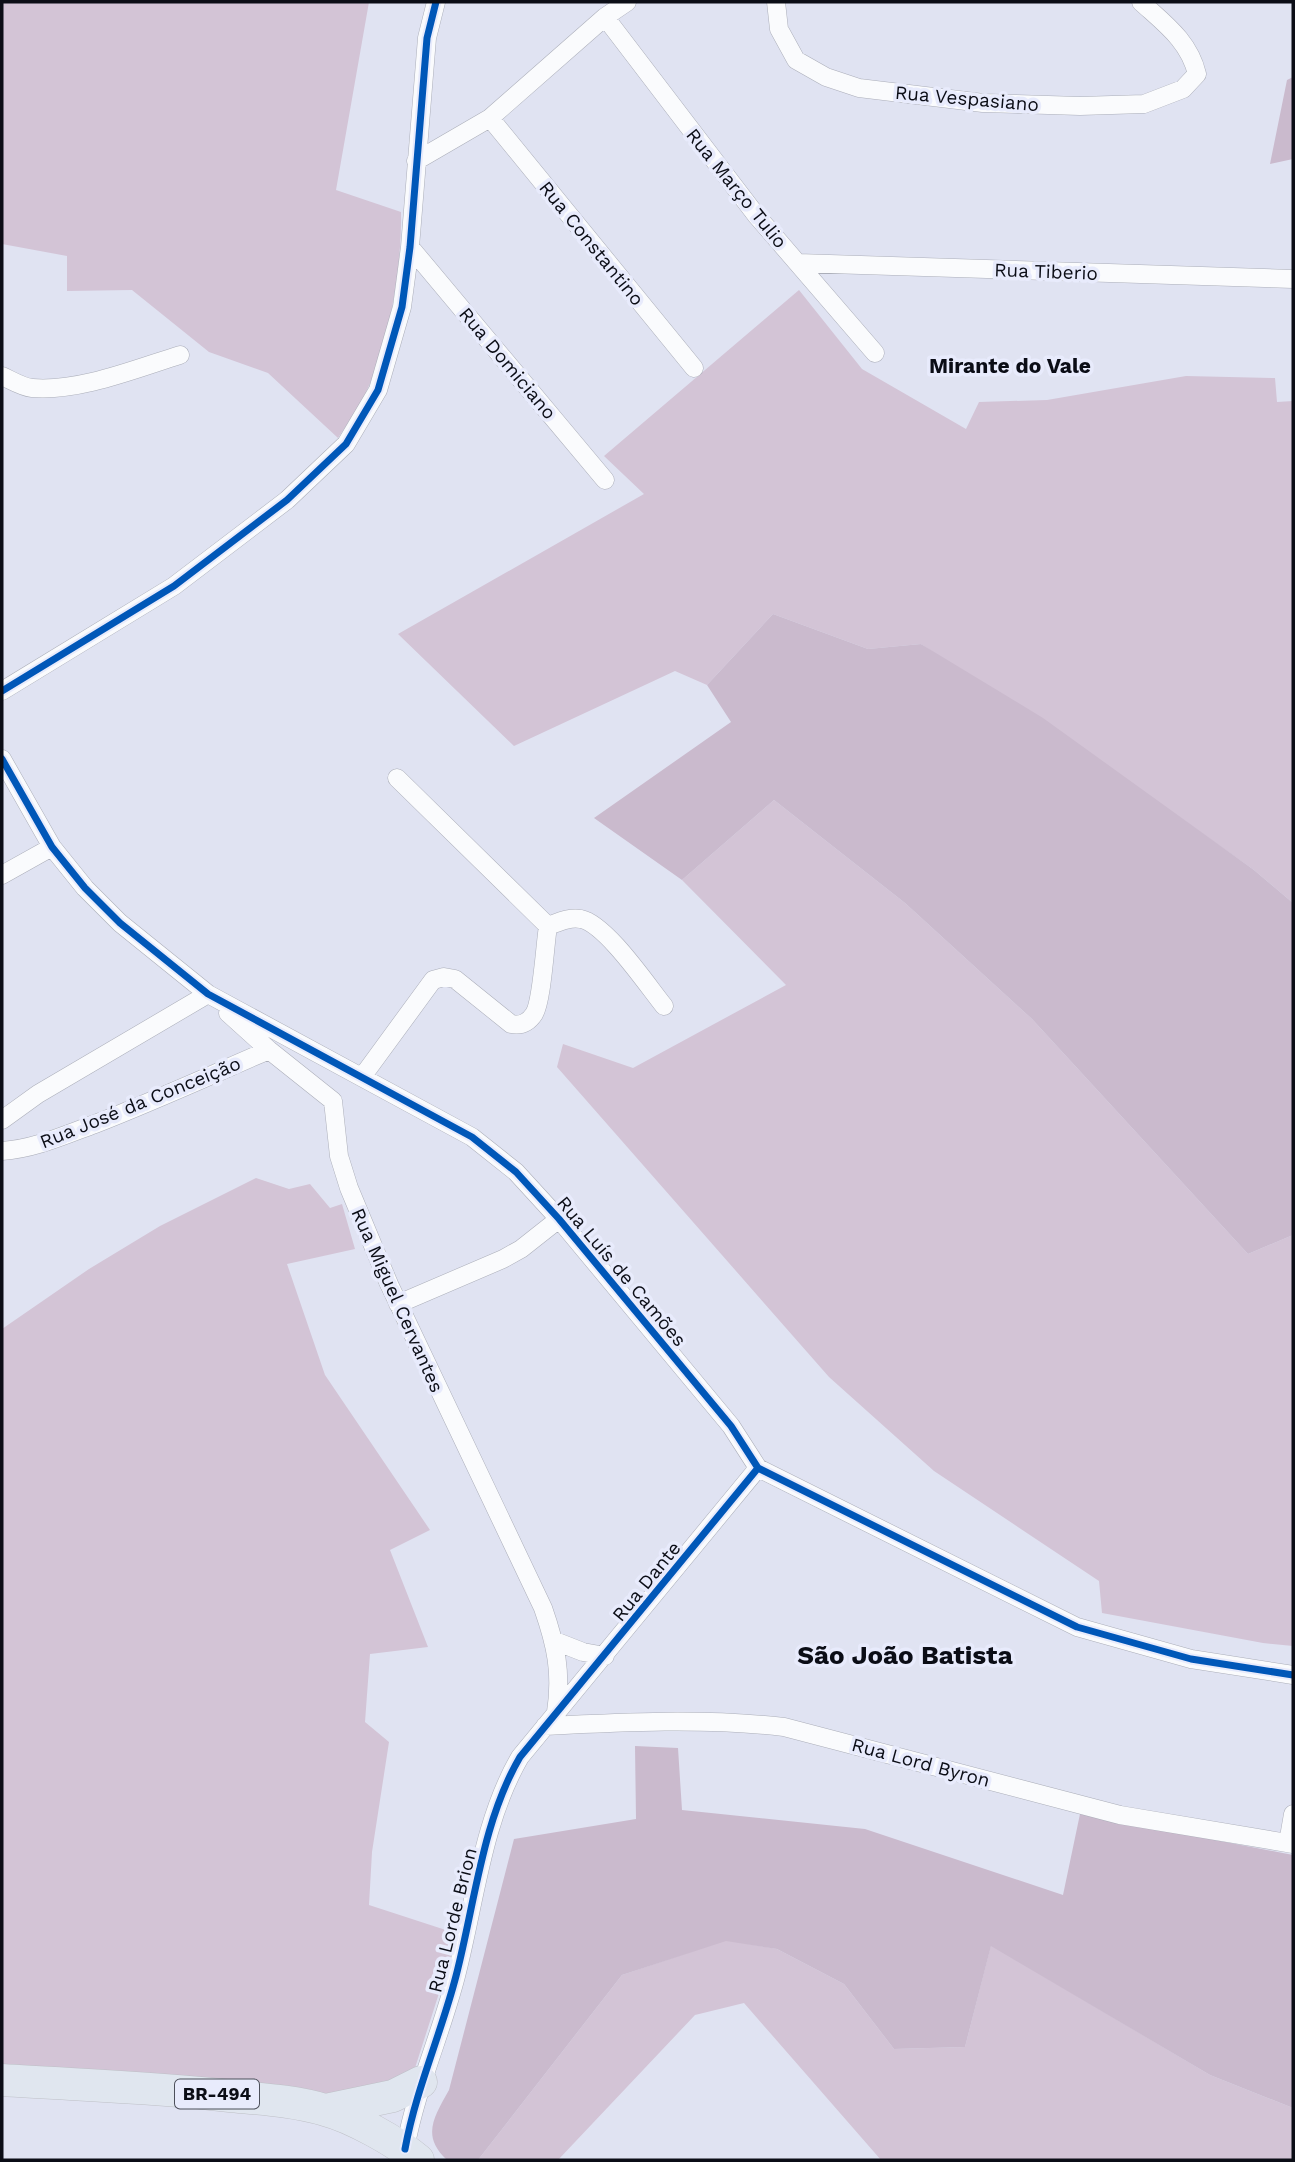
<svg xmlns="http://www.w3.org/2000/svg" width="1295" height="2162" font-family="'Work Sans',sans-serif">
  <rect width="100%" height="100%" fill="#e0e3f2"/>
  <path fill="#d3c4d6" d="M2 2H369L336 190 401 212C402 269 389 345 364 397 357 411 347 424 338 438L268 373 209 352 132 290 67 291V256L2 244Z
    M799 290 862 369 966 429 979 402 1047 400 1186 376 1275 378 1277 402 1293 401V903L1254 870 1162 805 921 644 868 649 773 614 707 685 675 671 514 746 398 634 644 494 604 456Z
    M774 800 905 903 1032 1019 1248 1254 1293 1235V1646L1263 1643 1102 1613 1099 1581 934 1471 829 1377 557 1067 563 1044 633 1068 786 985 682 880Z
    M256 1178 289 1189 310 1184 330 1208 342 1204 355 1249 287 1264 325 1375 430 1530 390 1550 428 1647 370 1654 365 1722 389 1742 372 1852 369 1905 458 1934 415 2068 366 2092 332 2095 2 2070V1329L89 1269 160 1226Z
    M726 1940 777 1949 844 1984 894 2049 965 2047 991 1945 1210 2075 1293 2108V2160H881L744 2003 695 2015 558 2160H478L622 1975Z"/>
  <path fill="#cabacd" d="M1293 77V159L1270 164 1287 80Z
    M773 614 868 649 921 644 1043 718 1254 870 1293 903V1235L1248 1254 1032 1019 905 903 774 800 682 880 594 818 731 722 707 685Z
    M635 1746 678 1748 682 1810 865 1829 1063 1895 1080 1814 1293 1855V2108L1210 2075 991 1946 965 2047 894 2049 844 1984 777 1949 726 1941 622 1975 478 2160H447C421 2136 434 2117 449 2090L514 1839 636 1819Z"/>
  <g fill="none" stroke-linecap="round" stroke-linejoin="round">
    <g stroke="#abaeb9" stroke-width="19">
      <path id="street" d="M776 2 779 29 796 60 826 77 859 88 983 103 1080 106 1144 104 1183 89 1197 74C1189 41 1165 24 1141 2
        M605 17 756 215 875 353
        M490 118 694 368
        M416 161 490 118 605 17 627 2
        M410 247 605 480
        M798 263 1293 279
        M2 376C11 380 22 387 32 388 79 392 135 369 180 355
        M2 691 174 586 287 500 346 444 378 390 402 307 410 247 427 38 436 2
        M2 759 52 847 85 888 120 923 208 994 472 1137 516 1172 559 1219 731 1426 758 1468 1077 1627 1191 1659 1293 1675
        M397 778 548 926
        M2 875 52 847
        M228 1013 269 1050 333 1101 339 1156 349 1188 389 1284 543 1608C556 1645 562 1673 556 1712
        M362 1077 433 980 444 977 455 979 511 1024C521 1026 528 1023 534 1014 542 1002 545 944 548 926 559 922 569 917 581 919 606 924 647 985 664 1006
        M2 1120 38 1094 208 994
        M2 1151C34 1149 65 1135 95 1124 154 1101 211 1075 269 1050
        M398 1304 503 1259 521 1249 559 1219
        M555 1641 583 1652 605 1656
        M545 1726C625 1722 705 1718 784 1727L1120 1815 1293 1844
        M1288 1843 1293 1814
        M405 2149C416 2089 441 2034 456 1976 475 1903 482 1822 520 1757L758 1468"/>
    </g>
    <g stroke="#bec0c7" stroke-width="33">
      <path id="highway" d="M2 2080C78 2085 154 2087 230 2096 261 2099 295 2101 325 2110 352 2117 397 2142 418 2160
        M326 2110 393 2096 421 2082"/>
    </g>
    <use href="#street" stroke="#fafbfd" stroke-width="18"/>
    <use href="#highway" stroke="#e0e6ef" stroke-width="32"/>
    <g stroke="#e8ebfc" stroke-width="11">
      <path id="cycleway" d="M2 691 174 586 287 500 346 444 378 390 402 307 410 247 427 38 436 2
        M2 759 52 847 85 888 120 923 208 994 472 1137 516 1172 559 1219 731 1426 758 1468 1077 1627 1191 1659 1293 1675
        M405 2149C416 2089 441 2034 456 1976 475 1903 482 1822 520 1757L758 1468"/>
    </g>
    <use href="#cycleway" stroke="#0057b8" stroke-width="7"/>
  </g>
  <g text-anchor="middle" stroke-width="7" stroke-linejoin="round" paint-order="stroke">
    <rect fill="#e8ebfc" stroke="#4d505b" stroke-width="2" x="175" y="2079.5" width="84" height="29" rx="5"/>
    <g font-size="18" font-weight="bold" fill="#0b0d16">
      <text x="217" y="2100">BR-494</text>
    </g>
    <g font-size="19" fill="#0b0d16" stroke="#e8ebfc">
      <text transform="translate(967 98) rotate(5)" y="7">Rua Vespasiano</text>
      <text transform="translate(737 188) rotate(51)" y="7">Rua Março Tulio</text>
      <text transform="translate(592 243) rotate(51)" y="7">Rua Constantino</text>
      <text transform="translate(1046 271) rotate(2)" y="7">Rua Tiberio</text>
      <text transform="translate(508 363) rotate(50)" y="7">Rua Domiciano</text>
      <text transform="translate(140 1102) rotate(-22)" y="7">Rua José da Conceição</text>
      <text transform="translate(622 1271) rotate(50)" y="7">Rua Luís de Camões</text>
      <text transform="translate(398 1300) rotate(66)" y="7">Rua Miguel Cervantes</text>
      <text transform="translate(646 1581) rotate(-51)" y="7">Rua Dante</text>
      <text transform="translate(921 1762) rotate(15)" y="7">Rua Lord Byron</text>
      <text transform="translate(452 1920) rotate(-76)" y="7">Rua Lorde Brion</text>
    </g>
    <g font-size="21" font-weight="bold" fill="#0b0d16" stroke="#e8ebfc">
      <text x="1010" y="373">Mirante do Vale</text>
    </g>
    <g font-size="26" font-weight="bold" fill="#0b0d16" stroke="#e8ebfc">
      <text x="905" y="1664">São João Batista</text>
    </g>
  </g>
  <rect width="1295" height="2162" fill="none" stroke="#0b0d16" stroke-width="7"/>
</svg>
